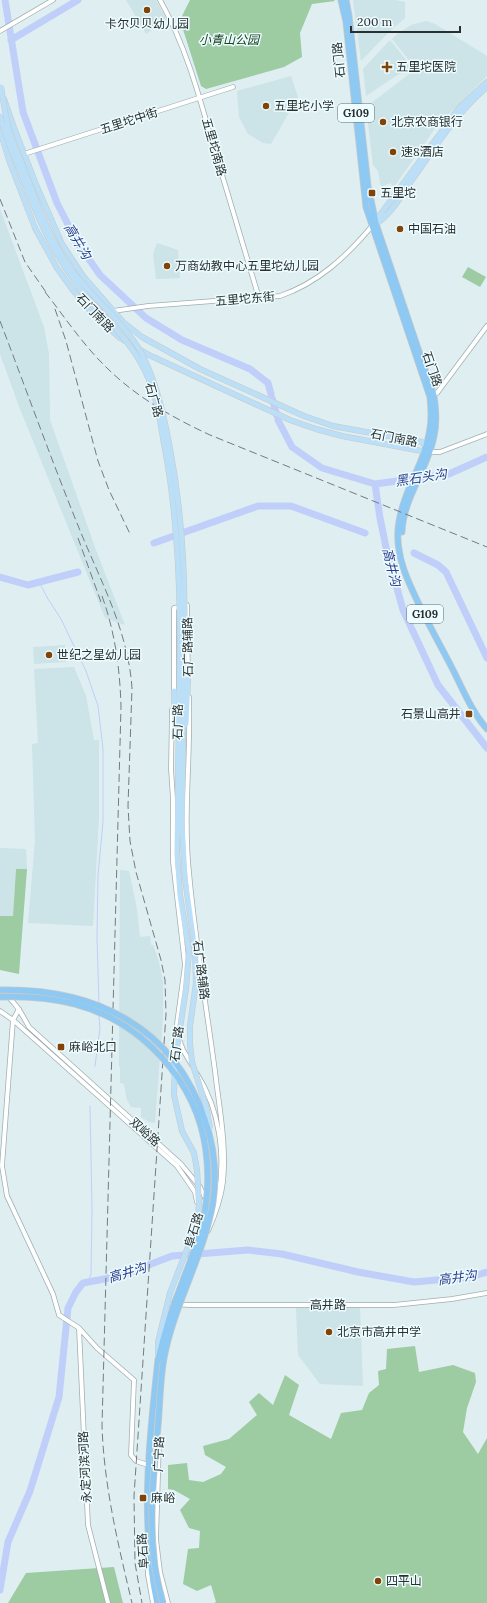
<svg xmlns="http://www.w3.org/2000/svg" width="487" height="1603" font-family="Lora,'Noto Sans SC',serif">
  <rect width="100%" height="100%" fill="#dfeef1"/>
  <path fill="#cce3e7" d="M126 0H156L167 20 146 34Z
    M353 0H395L405 2V18L389 32 361 61Z
    M426 21 435 24 487 56V76L436 127 394 187 390 183 381 187 378 171 373 165 366 107 416 69 392 39 397 34 411 25Z
    M390 40 411 66 366 96 363 69Z
    M291 76 298 97 271 144 263 143 248 134 239 117 237 91Z
    M0 209 44 327 49 354 50 420 96 550 125 625 105 618 20 409 0 354Z
    M157 243 178 250 180 278 156 279 153 254Z
    M65 645 66 662 34 664 33 647Z
    M74 667 86 696 94 740H99V816L93 926 28 923 35 841 32 744 38 743 34 669Z
    M0 848 26 849 27 869H16L13 916H0Z
    M120 870 129 871 137 909 140 937 150 936 151 945H153L159 962 163 982V1017L155 1123 149 1122 141 1117V1108L131 1107 127 1100 124 1084 120 1083V1067L119 1066Z
    M360 1307 363 1386 320 1384 298 1355 296 1308Z"/>
  <path fill="#9dcba2" d="M190 0H334L335 1 312 4 300 33 302 57 284 67 206 89 201 86 180 20Z
    M468 267 486 277 480 287 462 277Z
    M16 869H27L19 974 0 970V916H13Z
    M415 1346 419 1372 453 1365 475 1373 476 1382 467 1408 463 1432 478 1454 487 1438V1603H214L216 1602 211 1585 197 1591 183 1584 188 1549 199 1548 200 1531 189 1528 180 1510 190 1499 174 1490 168 1489V1465L187 1463 189 1480 203 1482 221 1474 226 1467 205 1455 203 1446 229 1439 257 1415 249 1402 259 1393 273 1405 285 1375 299 1385 289 1415 331 1439 341 1413 362 1410 369 1393 379 1385 378 1371 386 1369 387 1349Z
    M114 1567 123 1603H8L26 1573Z"/>
  <g fill="none" stroke-linecap="round" stroke-linejoin="round">
    <path stroke="#c0cffa" stroke-width="1" d="M39 582 48 599 61 619 86 671 98 706 103 749V822L98 875 97 938 99 1003
      M95 1066 100 1028 99 1016
      M88 1282 91 1274 92 1210 90 1106"/>
    <path stroke="#c0cffa" stroke-width="7" d="M5 0 23 112 57 203 77 242 100 275 146 318 182 340 250 369 268 383 271 394
      M11 40 78 0
      M272 398 277 416
      M278 420 292 447 322 468 375 484 380 518 387 552 403 610 438 685 487 748
      M375 484 449 474 487 457
      M154 543 258 506H291L365 533
      M414 553 438 565 446 572 487 658
      M0 577 28 585 78 572
      M0 1590 8 1542 30 1491 59 1397 68 1308 76 1292 83 1283 120 1276 172 1256 248 1250 282 1254 358 1272 414 1282 470 1277 487 1272"/>
    <g stroke="#a1afb1" stroke-width="5.5">
      <path id="minor" d="M160 0C187 48 200 99 215 152 230 200 244 249 259 298
        M0 31 53 0
        M24 154 233 87
        M99 313 148 306 280 296C318 283 346 257 372 226
        M432 396 437 393 487 326
        M429 452H440L487 434
        M174 694V608L187 605 188 680
        M189 697C191 755 183 814 189 872 195 939 206 1005 215 1071 219 1107 227 1145 223 1182 221 1200 215 1215 208 1231
        M172 710 171 769 173 799V862L185 965 176 1031 183 1050 192 1065
        M0 991C14 999 22 1014 29 1027L181 1164 200 1187 206 1200
        M19 1009 13 1020 2 1166 7 1196 53 1294 59 1315 79 1328 97 1348 134 1380 131 1455 136 1461 148 1465
        M0 1011 13 1020 177 1166 195 1192 197 1202
        M197 1074C220 1110 226 1157 218 1198L217 1202H211
        M169 1304 190 1305H394L452 1299 487 1293
        M79 1328 88 1525 108 1603
        M159 1443 156 1539 160 1572 168 1603
        M146 1536 148 1575 153 1603"/>
    </g>
    <g stroke="#c8c9c9" stroke-width="6">
      <path id="major" d="M4 99 13 125 37 187 62 244 83 276 123 322 142 337 200 369 304 416 333 426 422 442 428 450
        M0 130 9 160 35 228 57 268 72 289 93 314 120 338 149 355 290 420 316 429 342 436 427 452
        M374 223 459 108 487 82
        M373 226C391 216 403 193 414 177 436 146 458 111 487 87
        M180 645 177 853 180 895 189 951
        M184 646 182 825 185 878 195 951
        M174 691 175 728
        M186 724 188 679"/>
    </g>
    <g stroke="#c8c9c9" stroke-width="7">
      <path id="highway" d="M341 0 346 22 366 207 430 397C431 407 432 418 430 428 426 461 404 489 399 522 396 537 399 556 404 570 416 603 435 635 451 666 462 687 471 711 487 729
        M346 0 349 16 368 186 376 224 434 396C436 409 437 423 434 436 428 469 403 498 402 532
        M157 1603C140 1524 149 1440 158 1360"/>
    </g>
    <use href="#minor" stroke="#fff" stroke-width="4"/>
    <use href="#major" stroke="#bbdff7" stroke-width="5"/>
    <use href="#highway" stroke="#8dc9f2" stroke-width="5.5"/>
    <path stroke="#737c7e" stroke-width="1" stroke-dasharray="8 4" stroke-linecap="butt" d="M0 199 25 262 48 295
      M45 292C64 316 81 342 103 364 133 395 171 417 210 435L487 547
      M55 309 66 341 98 461 109 490 131 536
      M0 321C26 389 51 459 79 528 100 580 128 630 132 688L128 806 130 841 136 872 161 960 165 980 166 1014 134 1496 135 1563 142 1603
      M78 538 101 602
      M102 596C115 632 120 669 121 707L102 1426C104 1486 118 1544 132 1603"/>
    <g stroke="#c8c9c9" stroke-width="6" stroke-linecap="butt">
      <path id="major-bridge" d="M1 87C3 100 5 113 8 126 11 141 19 155 24 169 37 202 49 238 70 268 90 296 126 324 142 354 156 382 163 412 169 443 182 510 186 578 184 646
        M0 116C6 138 15 160 24 181 38 219 53 253 78 286 100 315 129 337 145 371 156 393 160 419 164 444 177 510 180 577 180 645
        M195 951 196 983 190 1026V1044L192 1062 206 1106 210 1128
        M158 1355V1342L170 1293 191 1239 198 1215 199 1203 197 1170 194 1153 182 1131 174 1095 175 1061 186 989 189 951"/>
    </g>
    <g stroke="#c8c9c9" stroke-width="7" stroke-linecap="butt">
      <path id="highway-bridge" d="M0 990C94 988 174 1026 205 1120 214 1146 217 1174 213 1202 204 1256 174 1304 164 1358 160 1380 160 1403 158 1426 154 1470 149 1515 154 1558 155 1574 159 1588 163 1603
        M0 997C25 996 51 998 75 1004 142 1022 197 1081 206 1151 209 1173 208 1195 204 1217 200 1239 190 1261 182 1283 172 1308 164 1334 158 1360"/>
    </g>
    <use href="#major-bridge" stroke="#bbdff7" stroke-width="5"/>
    <use href="#highway-bridge" stroke="#8dc9f2" stroke-width="5.5"/>
  </g>
  <g fill="#824306" stroke="#edfcfe" stroke-width="1.5">
    <circle cx="147" cy="10" r="4"/>
    <path d="M385 61h4v4h4v4h-4v4h-4v-4h-4v-4h4z"/>
    <circle cx="266" cy="106" r="4"/>
    <circle cx="383" cy="122" r="4"/>
    <circle cx="393" cy="152" r="4"/>
    <rect x="368" y="189" width="8" height="8" rx="2"/>
    <circle cx="400" cy="229" r="4"/>
    <circle cx="167" cy="266" r="4"/>
    <circle cx="49" cy="655" r="4"/>
    <rect x="465" y="710" width="8" height="8" rx="2"/>
    <rect x="57" y="1043" width="8" height="8" rx="2"/>
    <circle cx="329" cy="1332" r="4"/>
    <rect x="139" y="1494" width="8" height="8" rx="2"/>
    <circle cx="378" cy="1581" r="4"/>
  </g>
  <g text-anchor="middle" stroke-width="3" stroke-linejoin="round" paint-order="stroke">
    <g fill="#edfcfe" stroke="#646c6e" stroke-width="1">
      <rect x="338" y="104" width="36" height="18" rx="3"/>
      <rect x="407" y="605" width="36" height="18" rx="3"/>
    </g>
    <g font-size="11" font-weight="bold" fill="#2a2f30">
      <text x="356" y="117">G109</text>
      <text x="425" y="618">G109</text>
    </g>
    <g font-size="12" fill="#2a2f30" stroke="#edfcfe" text-anchor="start">
      <text x="147" y="28" text-anchor="middle">卡尔贝贝幼儿园</text>
      <text x="396" y="71">五里坨医院</text>
      <text x="274" y="110">五里坨小学</text>
      <text x="391" y="126">北京农商银行</text>
      <text x="401" y="156">速8酒店</text>
      <text x="380" y="197">五里坨</text>
      <text x="408" y="233">中国石油</text>
      <text x="175" y="270">万商幼教中心五里坨幼儿园</text>
      <text x="57" y="659">世纪之星幼儿园</text>
      <text x="461" y="718" text-anchor="end">石景山高井</text>
      <text x="69" y="1051">麻峪北口</text>
      <text x="337" y="1336">北京市高井中学</text>
      <text x="151" y="1502">麻峪</text>
      <text x="386" y="1585">四平山</text>
    </g>
    <g font-size="12" font-style="italic" fill="#14421d" stroke="#edfcfe">
      <text x="229" y="44">小青山公园</text>
    </g>
    <g font-size="12" fill="#2a2f30" stroke="#edfcfe">
      <text transform="translate(339 60) rotate(-96)" y="4">石门路</text>
      <text transform="translate(129 121) rotate(-18)" y="4">五里坨中街</text>
      <text transform="translate(214 147) rotate(74)" y="4">五里坨南路</text>
      <text transform="translate(245 299) rotate(-5)" y="4">五里坨东街</text>
      <text transform="translate(95 313) rotate(46)" y="4">石门南路</text>
      <text transform="translate(432 369) rotate(71)" y="4">石门路</text>
      <text transform="translate(154 400) rotate(74)" y="4">石广路</text>
      <text transform="translate(394 438) rotate(11)" y="4">石门南路</text>
      <text transform="translate(188 647) rotate(-91)" y="4">石广路辅路</text>
      <text transform="translate(178 722) rotate(-89)" y="4">石广路</text>
      <text transform="translate(201 970) rotate(83)" y="4">石广路辅路</text>
      <text transform="translate(177 1044) rotate(-83)" y="4">石广路</text>
      <text transform="translate(145 1132) rotate(42)" y="4">双峪路</text>
      <text transform="translate(194 1230) rotate(-73)" y="4">阜石路</text>
      <text x="328" y="1309">高井路</text>
      <text transform="translate(159 1454) rotate(-88)" y="4">广宁路</text>
      <text transform="translate(85 1467) rotate(-93)" y="4">永定河滨河路</text>
      <text transform="translate(143 1551) rotate(-94)" y="4">阜石路</text>
    </g>
    <g font-size="13" font-style="italic" fill="#2b3d8c" stroke="#edfcfe">
      <text transform="translate(78 241) rotate(59)" y="5">高井沟</text>
      <text transform="translate(421 477) rotate(-9)" y="5">黑石头沟</text>
      <text transform="translate(392 567) rotate(76)" y="5">高井沟</text>
      <text transform="translate(127 1272) rotate(-17)" y="5">高井沟</text>
      <text transform="translate(457 1277) rotate(-8)" y="5">高井沟</text>
    </g>
  </g>
  <path d="M351 26v6h109v-6" fill="none" stroke="#2a2f30" stroke-width="2"/>
  <text x="357" y="26" font-size="12" fill="#2a2f30" stroke="#edfcfe" stroke-width="3" paint-order="stroke">200 m</text>
</svg>
